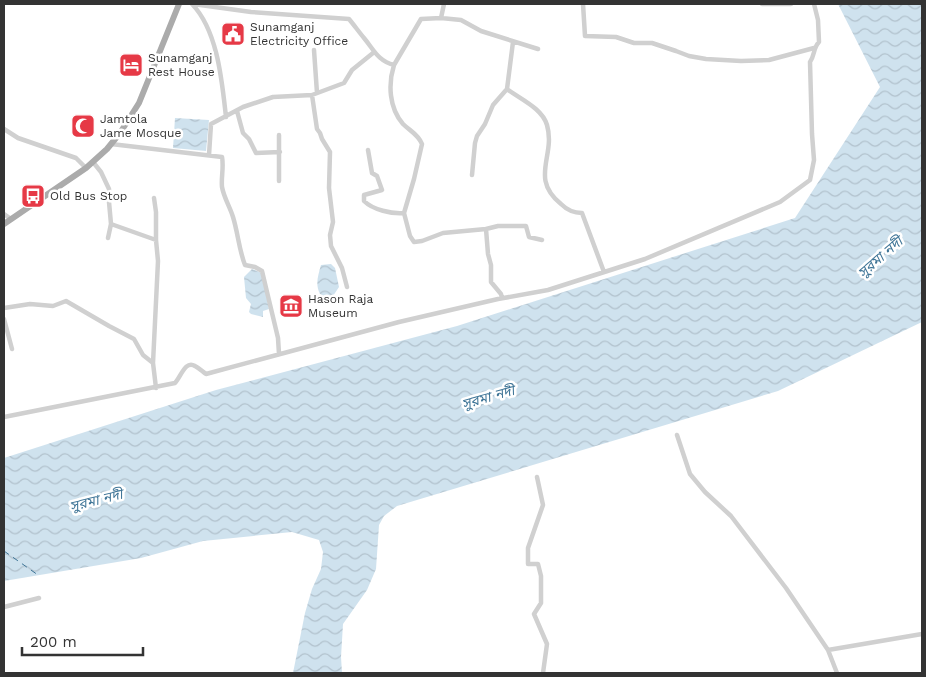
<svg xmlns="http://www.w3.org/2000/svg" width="926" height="677" font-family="'Work Sans','Noto Sans Bengali',sans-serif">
  <defs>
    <pattern id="water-waves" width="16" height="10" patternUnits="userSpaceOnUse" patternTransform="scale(1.25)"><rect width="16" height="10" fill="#cfe2ee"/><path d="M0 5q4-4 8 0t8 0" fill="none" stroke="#b2c2cd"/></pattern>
  </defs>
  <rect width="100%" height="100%" fill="#fff"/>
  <path fill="url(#water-waves)" d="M838 4H922V322L778 391 397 506 384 516 379 525 376 569 367 590 343 624 341 657 342 673H293L305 613 312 589 321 569 323 552 319 540 292 532 203 541 141 558 4 581V458L216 390 457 326 795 218 880 87Z
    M175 118 209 120 206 151 173 148Z
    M331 264 335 268 339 287 333 296 325 297 320 294C315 284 318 276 321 265Z
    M252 269 262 273 269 309 263 311V317L251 314 249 312 251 304 246 298 244 277Z"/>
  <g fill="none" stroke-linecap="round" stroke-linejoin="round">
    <path stroke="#3f7597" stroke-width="1" stroke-dasharray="6 5" stroke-linecap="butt" d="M4 551 38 575"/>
    <path stroke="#d0d0d0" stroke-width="4.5" d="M192 4C218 31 222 82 226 117
      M193 4 251 12 349 19C354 25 359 32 364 38 374 50 378 61 394 65
      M583 4 585 36 616 37 634 43H652L676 51 689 56 706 59 741 61 769 60 814 48
      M762 4H791
      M441 18 444 4
      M314 50 317 93
      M507 89C520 99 542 108 547 125 556 156 529 178 561 204 567 210 574 213 582 213L604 272
      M312 95 317 129 320 133 322 139 330 152 329 188 333 222 330 235 331 246 342 268 347 287
      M237 111 243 133 249 139 256 153 280 152
      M4 129 18 138 76 158 86 168
      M279 135V181
      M111 144 222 157C224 167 221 177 222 187 224 198 230 207 233 217 238 233 239 250 245 265L255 267 262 271 278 338 279 354
      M368 150 372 173 377 176 382 190 364 195V201C373 210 392 214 404 213
      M209 155 211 124 243 107 273 97 312 95 344 83 352 70 373 53
      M93 162 101 172 109 189V202L111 224 108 238
      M472 175 475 143 477 136 485 124 493 105 507 89 513 42
      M4 214 11 219
      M111 224 156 240
      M486 229 443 233 422 241 414 242 410 236 404 213 414 179 422 144C418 134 410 131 403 124 389 108 388 84 394 65L421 19 441 18 461 20 481 31 538 49
      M502 298 501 294 491 282V265L488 254 486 229 498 226H526L529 237 542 240
      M4 308 30 304 53 306 66 301 109 326 134 339 143 355 153 363 156 388
      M4 319 12 349
      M153 363 158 261 156 240V212L154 198
      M4 417 175 383C181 377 185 360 195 366 199 368 202 371 206 374L399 322 498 299 548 290 645 259 780 202 810 180 814 160 812 134 810 62C815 55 813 48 819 42L818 20 814 4
      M677 435 690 474 705 492 731 516 786 588 828 650 837 673
      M537 477 543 505 528 548V564H538L541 576V603L534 614 547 644 543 673
      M4 607 39 598
      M828 650 922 634"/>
    <path stroke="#ababab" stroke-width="6" d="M4 224 86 168 107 149 120 133 139 103 179 4"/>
  </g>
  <defs>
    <g id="civic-square" transform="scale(1.25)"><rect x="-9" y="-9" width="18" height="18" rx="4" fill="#e63946" stroke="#fff"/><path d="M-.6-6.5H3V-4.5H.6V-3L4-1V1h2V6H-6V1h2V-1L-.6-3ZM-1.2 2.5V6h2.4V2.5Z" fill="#fff"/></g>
    <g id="hotel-square" transform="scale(1.25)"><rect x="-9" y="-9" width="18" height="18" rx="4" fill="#e63946" stroke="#fff"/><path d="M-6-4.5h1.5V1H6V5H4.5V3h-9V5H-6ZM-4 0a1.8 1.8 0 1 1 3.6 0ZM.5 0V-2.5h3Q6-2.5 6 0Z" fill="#fff"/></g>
    <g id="mosque-square" transform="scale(1.25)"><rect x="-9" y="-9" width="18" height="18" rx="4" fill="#e63946" stroke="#fff"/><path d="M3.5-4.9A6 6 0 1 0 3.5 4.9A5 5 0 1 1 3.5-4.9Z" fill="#fff"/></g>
    <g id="bus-square" transform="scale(1.25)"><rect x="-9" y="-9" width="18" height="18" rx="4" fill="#e63946" stroke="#fff"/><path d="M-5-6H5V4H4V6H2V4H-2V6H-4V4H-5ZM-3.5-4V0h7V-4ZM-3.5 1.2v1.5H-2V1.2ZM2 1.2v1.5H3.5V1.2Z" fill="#fff"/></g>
    <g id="museum-square" transform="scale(1.25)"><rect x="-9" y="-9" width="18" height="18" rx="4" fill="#e63946" stroke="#fff"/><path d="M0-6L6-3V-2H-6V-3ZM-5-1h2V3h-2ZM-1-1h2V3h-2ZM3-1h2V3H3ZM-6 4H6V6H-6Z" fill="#fff"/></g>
  </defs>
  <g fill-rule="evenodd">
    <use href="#civic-square" x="233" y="34"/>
    <use href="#hotel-square" x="131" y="65"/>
    <use href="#mosque-square" x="83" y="126"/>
    <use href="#bus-square" x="33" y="196"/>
    <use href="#museum-square" x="291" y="306"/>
  </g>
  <g text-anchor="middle" stroke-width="5" stroke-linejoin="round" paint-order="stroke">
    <g font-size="12" fill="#333" stroke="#fff" text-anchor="start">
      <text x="250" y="31">Sunamganj<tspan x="250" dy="14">Electricity Office</tspan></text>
      <text x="148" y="62">Sunamganj<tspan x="148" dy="14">Rest House</tspan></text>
      <text x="100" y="123">Jamtola<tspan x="100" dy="14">Jame Mosque</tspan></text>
      <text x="50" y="200">Old Bus Stop</text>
      <text x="308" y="303">Hason Raja<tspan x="308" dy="14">Museum</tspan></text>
    </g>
    <g font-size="14" font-style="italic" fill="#3f7597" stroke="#fff">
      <text transform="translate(880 257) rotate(-41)" y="5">সুরমা নদী</text>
      <text transform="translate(488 397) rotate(-16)" y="5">সুরমা নদী</text>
      <text transform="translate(96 500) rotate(-14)" y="5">সুরমা নদী</text>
    </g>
  </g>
  <rect width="926" height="677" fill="none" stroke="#333333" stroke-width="10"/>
  <path d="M22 647v8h121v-8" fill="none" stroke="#333333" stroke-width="2.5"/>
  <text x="30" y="647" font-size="15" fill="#333333" stroke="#ffffff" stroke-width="4" paint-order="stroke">200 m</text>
</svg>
